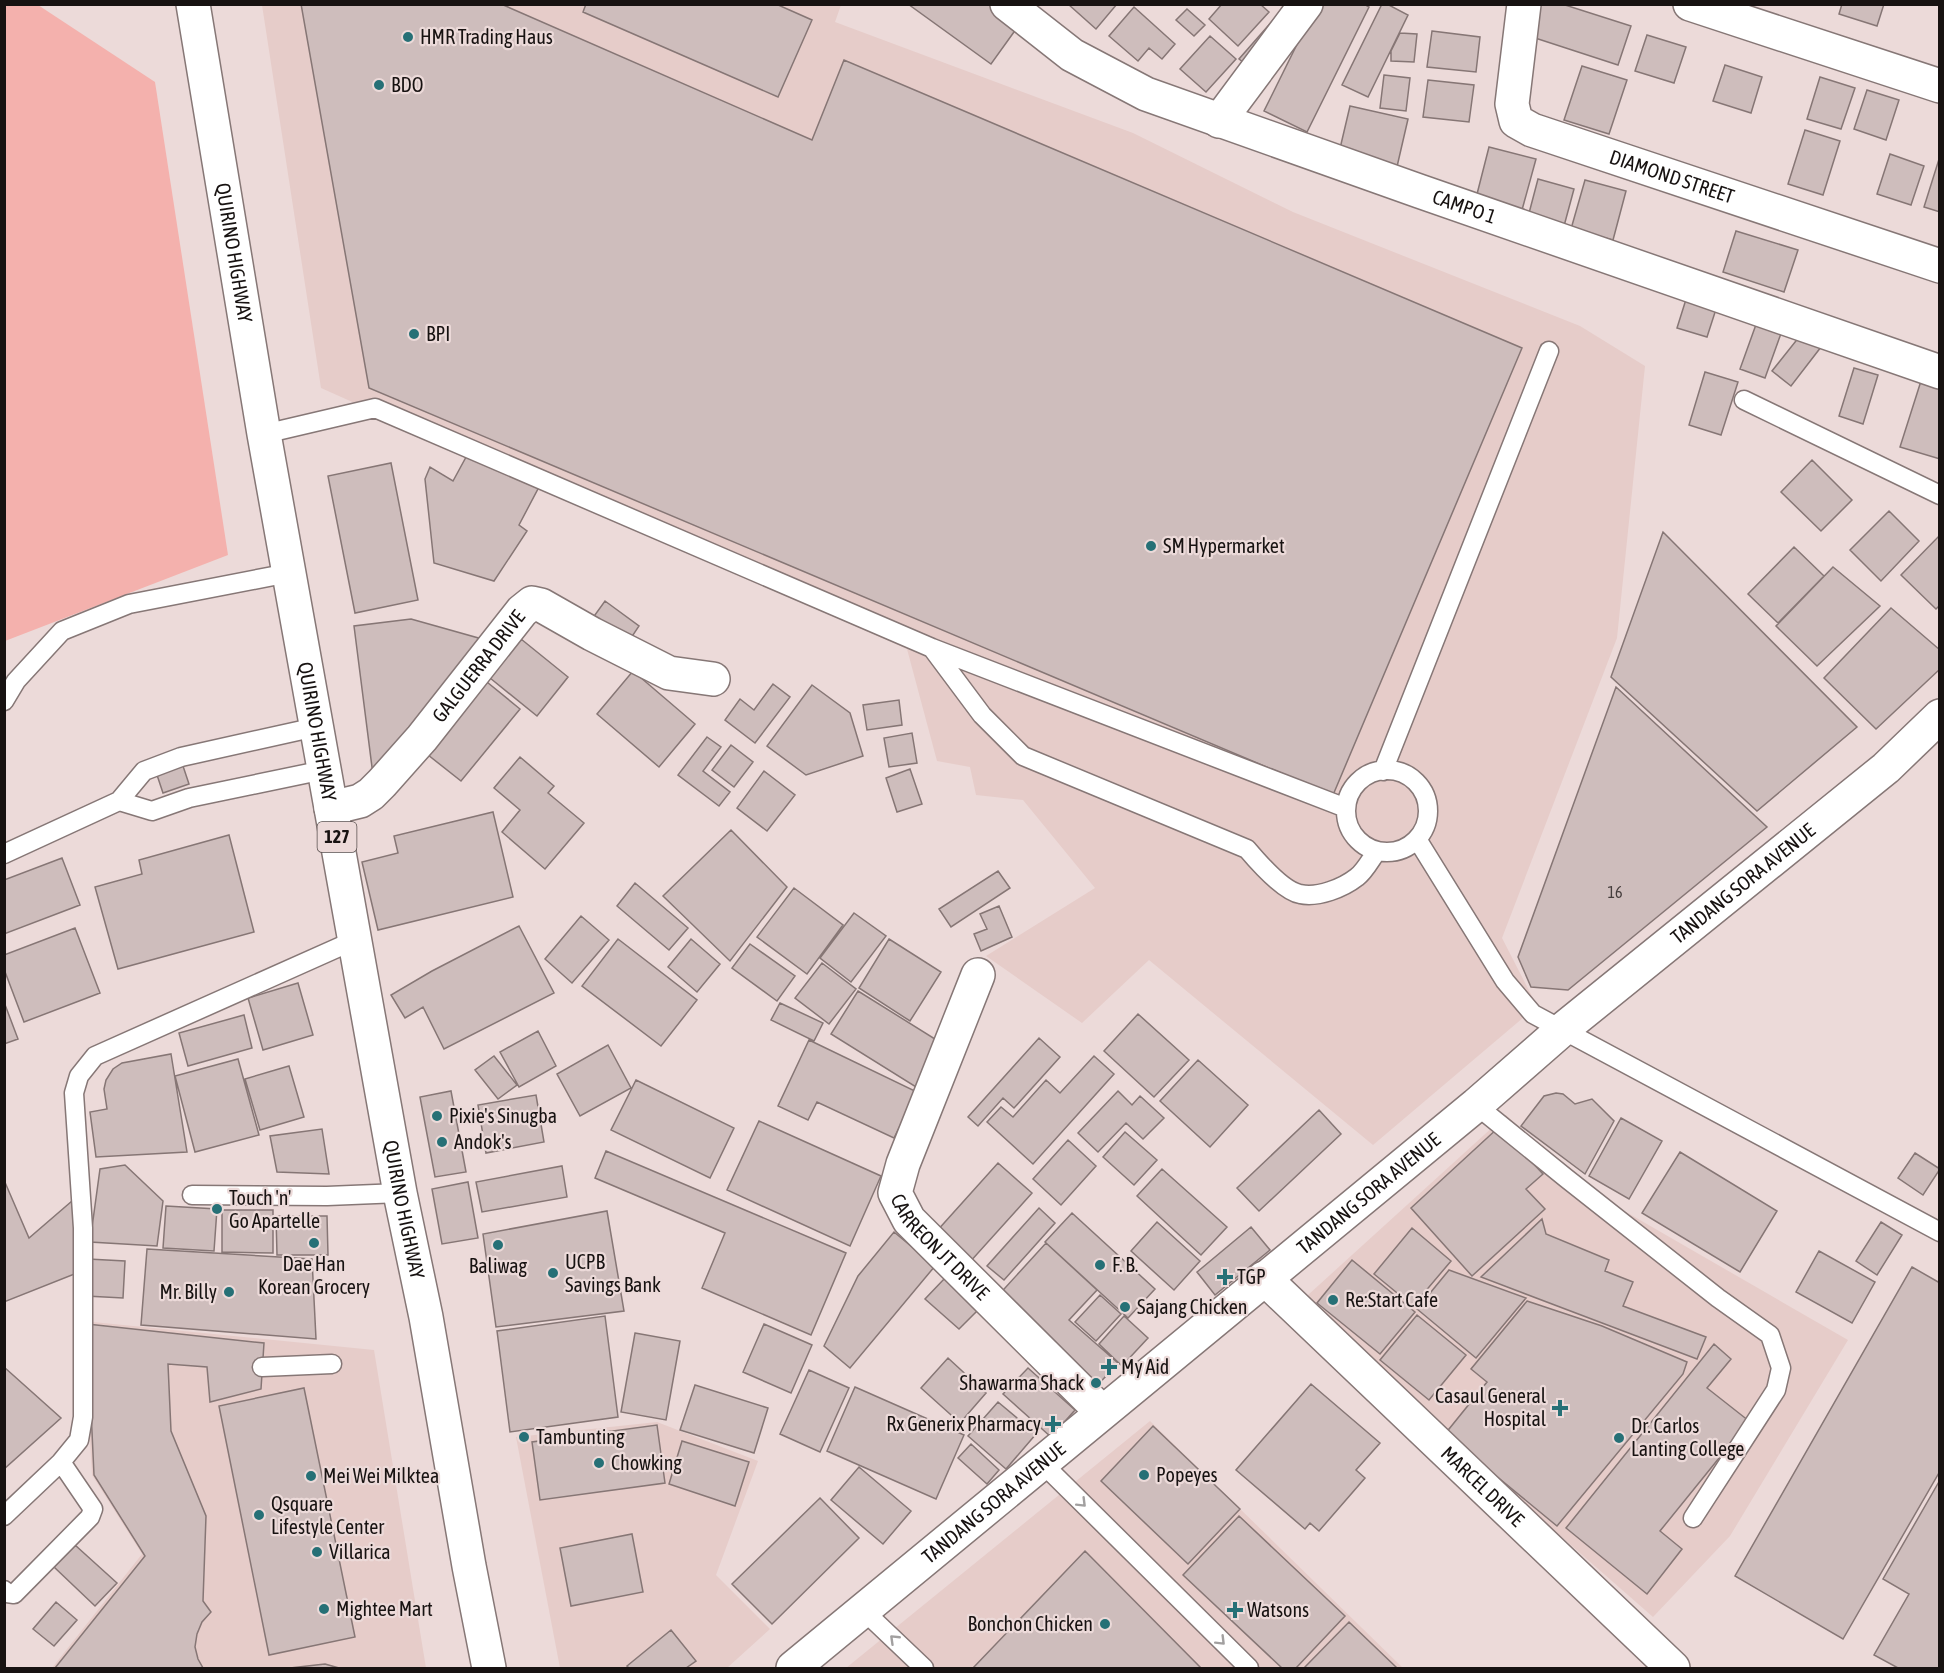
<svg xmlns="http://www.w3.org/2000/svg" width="1944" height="1673" font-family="'Asap Condensed',sans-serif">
  <rect width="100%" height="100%" fill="#ecdad9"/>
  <path fill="#e6ccc9" d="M262 5H841L835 22 1133 133 1293 212 1580 326 1645 366 1617 638 1502 938 1537 1006 1373 1145 1149 960 1082 1023 986 956 1095 888 1023 800 976 795 970 767 937 761 907 649 321 388Z
    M1506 1115 1581 1186 1848 1340 1730 1536 1653 1617 1297 1305Z
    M83 1321 374 1350 426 1668H52L142 1554 92 1475Z
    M1150 1421 1403 1668H846Z
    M657 1422 758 1461 716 1575 770 1629 727 1668H560L516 1437Z"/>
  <path fill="#f4b1ad" d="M5 4 38 5 155 82 228 555 5 641Z"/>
  <path fill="#cebdbc" stroke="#867675" stroke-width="1.5" d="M301 4H501L812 140 844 60 1522 348 1333 795 369 388Z
    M586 4H776L812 20 778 97 583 12Z
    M908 4H990L1019 25 991 64Z
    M1068 4H1117L1096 29Z
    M1222 4H1260L1269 12 1238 46 1209 19Z
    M1317 4H1364L1369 7 1307 132 1264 111Z
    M1382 4H1387L1408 15 1368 97 1342 85Z
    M1539 4H1562L1631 26 1618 65 1529 36Z
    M1842 4H1884L1877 26 1839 14Z
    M1134 7 1175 44 1162 59 1149 48 1138 61 1109 36Z
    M1187 9 1205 25 1194 36 1176 20Z
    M1275 18 1248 66 1239 59Z
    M1432 31 1480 37 1476 72 1427 67Z
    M1400 33 1417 34 1414 62 1391 61V51Z
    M1647 35 1686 47 1674 83 1635 71Z
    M1210 36 1236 59 1206 92 1180 69Z
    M1725 65 1762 77 1751 113 1713 101Z
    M1582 66 1627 80 1609 134 1564 120Z
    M1384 75 1410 78 1406 111 1380 108Z
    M1820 77 1855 88 1841 129 1807 119Z
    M1428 80 1474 85 1469 122 1423 117Z
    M1867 90 1899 100 1886 140 1854 129Z
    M1350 106 1408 119 1396 171 1338 157Z
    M1805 130 1840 141 1823 195 1788 184Z
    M1489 147 1536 159 1522 210 1476 198Z
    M1890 154 1924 166 1911 205 1877 194Z
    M1940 156V212L1924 207Z
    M1538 179 1574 189 1564 226 1528 217Z
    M1585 180 1626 191 1613 240 1571 229Z
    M1736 231 1798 250 1784 292 1723 272Z
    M1688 293 1718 303 1707 337 1677 328Z
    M1758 319 1783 328 1765 378 1740 369Z
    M1803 332 1821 347 1791 386 1772 371Z
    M1854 368 1878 375 1863 424 1839 416Z
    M1705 372 1738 382 1721 435 1689 425Z
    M1921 381 1940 386V459L1900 447Z
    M471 448 540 485 519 525 527 531 494 581 434 563 425 479 430 467 453 481Z
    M1812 460 1852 500 1821 531 1781 492Z
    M391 463 418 600 355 613 328 476Z
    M1889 511 1919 541 1881 581 1850 550Z
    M1663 532 1857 727 1757 811 1611 677Z
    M1940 535V605L1936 609 1901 575Z
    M1794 547 1824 576 1778 623 1748 594Z
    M1833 567 1880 606 1817 666 1776 626Z
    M605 601 639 626 627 644 592 619Z
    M1891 608 1940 650V669L1876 729 1824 678Z
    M411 619 482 639 373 775 354 626Z
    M521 639 568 677 537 716 490 678Z
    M633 671 695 724 659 767 597 714Z
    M482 678 520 709 461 781 423 751Z
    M773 684 790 697 755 743 725 720 740 699 754 710Z
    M812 685 850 713 863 756 806 775 767 746Z
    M1616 687 1767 827 1568 990 1531 987 1518 957Z
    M899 700 902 725 867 730 863 705Z
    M912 733 917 763 889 767 884 738Z
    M707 737 721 747 703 771 730 792 719 806 678 775Z
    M731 745 753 762 734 787 712 770Z
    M520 757 554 786 548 793 584 823 545 869 502 832 520 810 494 788Z
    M183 766 189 784 163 793 157 775Z
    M910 769 922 804 897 812 886 778Z
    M764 771 795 795 767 831 737 808Z
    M493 812 513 897 378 930 362 862 398 853 394 836Z
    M731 830 787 887 730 961 663 896Z
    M229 835 254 932 118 969 95 887 142 874 139 860Z
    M62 858 80 905 4 934V880Z
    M998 871 1010 888 951 927 939 909Z
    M635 883 688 928 669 950 617 906Z
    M794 888 843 925 807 974 757 937Z
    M999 906 1012 937 981 951 974 934 987 929 980 914Z
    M854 913 886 936 851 982 820 958Z
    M581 916 609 940 572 983 545 959Z
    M519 926 554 993 444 1049 423 1007 405 1018 391 995 432 971Z
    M75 928 100 993 24 1022 4 969V955Z
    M618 939 697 1000 661 1046 582 986Z
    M691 939 720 964 697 992 668 967Z
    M889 939 941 972 910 1021 859 988Z
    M750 944 795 976 777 1001 732 968Z
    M822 963 856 989 829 1024 795 998Z
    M298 983 313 1035 263 1050 248 998Z
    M858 991 943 1044 916 1087 831 1034Z
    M4 1002 18 1039 4 1044Z
    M780 1003 823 1023 814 1041 771 1020Z
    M1138 1014 1189 1060 1154 1097 1104 1051Z
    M244 1015 252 1048 188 1066 179 1033Z
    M538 1031 556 1066 519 1087 500 1052Z
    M1039 1038 1060 1057 1014 1108 1003 1098 978 1126 968 1117Z
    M809 1040 917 1092 894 1138 817 1102 808 1120 778 1106Z
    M608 1045 631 1088 580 1116 557 1074Z
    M171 1054 187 1152 96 1157 90 1112 107 1109 104 1089 106 1080 113 1069 122 1063Z
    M494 1056 517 1085 498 1099 475 1070Z
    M1094 1056 1114 1074 1033 1164 987 1122 1001 1107 1013 1117 1046 1080 1060 1093Z
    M238 1059 259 1135 195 1152 175 1076Z
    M1198 1060 1248 1105 1210 1147 1160 1101Z
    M289 1066 304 1117 260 1130 245 1079Z
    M636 1080 734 1128 710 1178 611 1130Z
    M451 1091 466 1172 435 1177 420 1097Z
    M1118 1091 1132 1105 1140 1096 1164 1118 1143 1139 1126 1123 1098 1152 1078 1133Z
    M1556 1093 1563 1094 1575 1104 1592 1099 1614 1121 1585 1174 1521 1126 1544 1096Z
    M536 1095 544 1142 486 1153 478 1105Z
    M1319 1110 1341 1134 1259 1211 1237 1188Z
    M1621 1118 1662 1141 1629 1199 1589 1176Z
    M759 1121 881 1176 850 1246 727 1190Z
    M1499 1127 1543 1174 1526 1189 1545 1209 1472 1276 1411 1208Z
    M322 1129 329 1174 277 1172 270 1136Z
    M1125 1132 1157 1160 1134 1185 1103 1157Z
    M1068 1140 1096 1166 1061 1205 1033 1179Z
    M606 1151 846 1253 811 1335 702 1288 725 1233 595 1178Z
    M1680 1152 1777 1211 1740 1272 1642 1213Z
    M1915 1153 1940 1169 1923 1195 1898 1178Z
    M998 1163 1032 1193 969 1263 936 1232Z
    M125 1165 163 1201 157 1246 90 1242 100 1169Z
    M562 1166 567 1197 482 1212 476 1182Z
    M1162 1169 1227 1227 1201 1255 1137 1196Z
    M4 1180 29 1238 72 1201 77 1273 4 1302Z
    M468 1182 478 1238 442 1244 432 1189Z
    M166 1206 217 1209 214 1251 163 1248Z
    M1039 1208 1055 1223 1004 1280 987 1266Z
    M222 1210H273V1253L222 1252Z
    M607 1211 624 1311 496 1327 483 1234Z
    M1072 1213 1155 1289 1128 1318 1045 1242Z
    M276 1216H327L328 1255H277Z
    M1542 1219 1546 1234 1609 1260 1605 1271 1633 1282 1623 1306 1706 1337 1697 1359 1481 1277Z
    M1157 1222 1200 1261 1174 1290 1131 1251Z
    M1881 1222 1902 1235 1877 1275 1856 1261Z
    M1251 1227 1270 1250 1215 1295 1197 1272Z
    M1412 1228 1451 1261 1413 1306 1374 1274Z
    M894 1232 935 1266 850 1368 824 1346 858 1276Z
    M1046 1243 1097 1290 1069 1320 1118 1363 1094 1389 995 1299Z
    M147 1249 312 1259 316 1339 141 1325Z
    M1819 1251 1875 1282 1852 1323 1796 1292Z
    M88 1259 125 1261 123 1298 86 1296Z
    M1352 1260 1415 1312 1380 1354 1317 1303Z
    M1912 1267 1940 1283V1471L1843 1639 1735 1576Z
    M1449 1270 1526 1298 1476 1358 1417 1309Z
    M945 1278 979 1309 959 1329 925 1299Z
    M1100 1295 1121 1314 1096 1341 1075 1322Z
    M1527 1301 1602 1326 1687 1362 1683 1374 1557 1526 1445 1434 1487 1382 1471 1369Z
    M1417 1315 1466 1355 1429 1400 1380 1360Z
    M605 1316 618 1417 510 1432 497 1331Z
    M1124 1316 1148 1338 1122 1366 1099 1344Z
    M87 1324 264 1343 261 1389 210 1402 207 1367 168 1364 171 1431 206 1516 203 1601 211 1612 202 1622 197 1634 195 1647 198 1659 203 1668H55L145 1556 94 1475Z
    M764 1324 812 1345 791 1393 743 1372Z
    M635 1333 680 1341 666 1420 621 1412Z
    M1714 1344 1731 1359 1707 1388 1749 1421 1660 1531 1682 1549 1647 1594 1566 1528Z
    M948 1358 986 1393 960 1423 921 1388Z
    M4 1367 61 1418 4 1469Z
    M1028 1368 1075 1410 1051 1437 1003 1394Z
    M809 1370 849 1388 820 1452 780 1434Z
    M1311 1384 1380 1443 1356 1470 1365 1478 1319 1531 1310 1523 1305 1529 1236 1470Z
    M695 1385 768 1408 754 1453 680 1430Z
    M855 1387 964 1435 936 1499 827 1451Z
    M304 1388 355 1637 269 1655 219 1406Z
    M998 1402 1036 1434 1006 1469 968 1436Z
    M657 1425 665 1483 540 1500 532 1442Z
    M1153 1426 1240 1509 1188 1564 1101 1481Z
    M682 1441 749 1462 735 1506 669 1484Z
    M971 1444 999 1470 987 1484 958 1458Z
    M859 1467 911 1511 883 1544 831 1500Z
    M1940 1480V1668H1898L1874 1655 1909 1594 1883 1579Z
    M820 1498 859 1538 772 1624 732 1584Z
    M1239 1516 1345 1616 1296 1668H1282L1183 1575Z
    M632 1534 643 1592 571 1606 560 1548Z
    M75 1545 117 1583 95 1606 54 1567Z
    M1085 1551 1201 1668H973Z
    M56 1602 77 1620 54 1646 33 1629Z
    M1349 1622 1397 1668H1304Z
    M671 1630 696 1661 686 1668H629L627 1666Z
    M325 1664 339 1668H290L316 1665Z"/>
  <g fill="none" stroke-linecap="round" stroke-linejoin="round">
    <g stroke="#867776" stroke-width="21">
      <path id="lane" d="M1744 400 1940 495
        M264 434 375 408 932 648 1346 808
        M932 648 982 715 1023 756 1247 849C1258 862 1283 891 1300 894 1318 898 1343 888 1357 877 1365 871 1371 859 1377 851
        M4 701 16 681 62 631 129 604 289 573
        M1346 811a41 41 0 1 1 82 0a41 41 0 1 1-82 0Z
        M1383 771 1549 351
        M119 801 152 811 189 798 324 770
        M1417 839 1505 981 1533 1014 1940 1232
        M4 854 119 801 144 771 181 757 316 727
        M1476 1105 1566 1178 1718 1298 1770 1335 1781 1368 1776 1390 1693 1518
        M192 1195 327 1196 400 1193
        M262 1367 332 1364
        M1041 1462 1249 1668
        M4 1516 61 1462 79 1440 83 1417V1228L74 1093 79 1076 95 1056 355 940
        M4 1590 7 1593 14 1594 90 1517 93 1509 61 1462
        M863 1610 924 1668"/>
    </g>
    <g stroke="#867776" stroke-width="36">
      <g id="street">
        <path id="s1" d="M1007 4 1072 55 1146 94 1419 191 1940 372"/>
        <path id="s2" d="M1524 4 1512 104 1516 121 1532 130 1940 266"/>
        <path d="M1690 4 1940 86"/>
        <path d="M1219 121 1306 4"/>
        <path id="s3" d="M331 808 360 801 371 794 382 783 422 738 522 611 532 603 541 605 592 634 669 673 713 679"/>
        <path id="s4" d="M978 975 903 1164 895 1193 909 1220 1102 1412"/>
        <path id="s5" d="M1264 1278 1673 1668"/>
      </g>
    </g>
    <g stroke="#867776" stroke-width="36">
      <g id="secondary">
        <path id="s6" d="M793 1668 1476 1105 1563 1029 1886 768 1940 716"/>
      </g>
    </g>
    <g stroke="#867776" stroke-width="36">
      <g id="primary">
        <path id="s7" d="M193 4 264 434 400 1193 426 1317 469 1566 489 1668"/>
      </g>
    </g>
    <use href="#lane" stroke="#fff" stroke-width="18"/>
    <use href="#street" stroke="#fff" stroke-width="33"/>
    <use href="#secondary" stroke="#fff" stroke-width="33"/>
    <use href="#primary" stroke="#fff" stroke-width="33"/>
  </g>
  <defs><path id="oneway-chevron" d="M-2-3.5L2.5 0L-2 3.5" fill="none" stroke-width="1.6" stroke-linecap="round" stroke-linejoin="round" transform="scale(1.5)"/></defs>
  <g stroke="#a2a0a0">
    <use href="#oneway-chevron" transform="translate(1082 1503) rotate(45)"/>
    <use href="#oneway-chevron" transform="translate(894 1639) rotate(-136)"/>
    <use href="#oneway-chevron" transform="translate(1221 1641) rotate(45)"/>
  </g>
  <g fill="#267076" stroke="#ecdad9" stroke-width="2">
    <circle cx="408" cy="37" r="6"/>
    <circle cx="379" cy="85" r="6"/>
    <circle cx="414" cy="334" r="6"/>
    <circle cx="1151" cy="546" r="6"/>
    <circle cx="437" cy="1116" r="6"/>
    <circle cx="442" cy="1142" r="6"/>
    <circle cx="217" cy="1209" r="6"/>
    <circle cx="314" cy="1243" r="6"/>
    <circle cx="498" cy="1245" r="6"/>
    <circle cx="1100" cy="1265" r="6"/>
    <circle cx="553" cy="1273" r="6"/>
    <path d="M1222 1268h6v6h6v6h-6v6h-6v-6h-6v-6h6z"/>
    <circle cx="229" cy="1292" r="6"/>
    <circle cx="1333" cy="1300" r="6"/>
    <circle cx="1125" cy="1307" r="6"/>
    <path d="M1106 1358h6v6h6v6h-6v6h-6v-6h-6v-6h6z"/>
    <circle cx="1096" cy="1383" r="6"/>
    <path d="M1557 1399h6v6h6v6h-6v6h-6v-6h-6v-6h6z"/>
    <path d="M1050 1415h6v6h6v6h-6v6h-6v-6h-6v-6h6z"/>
    <circle cx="524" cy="1437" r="6"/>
    <circle cx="1619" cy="1438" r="6"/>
    <circle cx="599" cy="1463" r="6"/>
    <circle cx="1144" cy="1475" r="6"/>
    <circle cx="311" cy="1476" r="6"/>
    <circle cx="259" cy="1515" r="6"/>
    <circle cx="317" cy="1552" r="6"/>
    <circle cx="324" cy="1609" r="6"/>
    <path d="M1232 1601h6v6h6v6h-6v6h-6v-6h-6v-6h6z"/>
    <circle cx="1105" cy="1624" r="6"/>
  </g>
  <g text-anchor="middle" stroke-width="4.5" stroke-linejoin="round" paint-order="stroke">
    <g font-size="16" fill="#453d3c">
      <text x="1615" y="898">16</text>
    </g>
    <rect fill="#ecdad9" stroke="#574e4d" stroke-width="1.5" x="317.5" y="822" width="39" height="30" rx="4.5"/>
    <g font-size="18" font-weight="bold" fill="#171211">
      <text x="337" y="843">127</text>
    </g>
    <g font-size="20" fill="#171211" stroke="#ecdad9" text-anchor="start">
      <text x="420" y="44">HMR Trading Haus</text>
      <text x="391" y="92">BDO</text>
      <text x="426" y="341">BPI</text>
      <text x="1163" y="553">SM Hypermarket</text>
      <text x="449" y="1123">Pixie's Sinugba</text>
      <text x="454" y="1149">Andok's</text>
      <text x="229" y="1205">Touch 'n'<tspan x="229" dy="23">Go Apartelle</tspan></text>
      <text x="565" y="1269">UCPB<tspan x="565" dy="23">Savings Bank</tspan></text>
      <text x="314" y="1271" text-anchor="middle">Dae Han<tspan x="314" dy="23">Korean Grocery</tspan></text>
      <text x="1112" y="1272">F. B.</text>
      <text x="498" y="1273" text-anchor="middle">Baliwag</text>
      <text x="1237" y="1284">TGP</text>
      <text x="217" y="1299" text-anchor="end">Mr. Billy</text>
      <text x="1345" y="1307">Re:Start Cafe</text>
      <text x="1137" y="1314">Sajang Chicken</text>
      <text x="1121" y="1374">My Aid</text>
      <text x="1084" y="1390" text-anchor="end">Shawarma Shack</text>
      <text x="1546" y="1403" text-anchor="end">Casaul General<tspan x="1546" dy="23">Hospital</tspan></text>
      <text x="1041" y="1431" text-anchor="end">Rx Generix Pharmacy</text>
      <text x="1631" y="1433">Dr. Carlos<tspan x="1631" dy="23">Lanting College</tspan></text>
      <text x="536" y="1444">Tambunting</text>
      <text x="611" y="1470">Chowking</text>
      <text x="1156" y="1482">Popeyes</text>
      <text x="323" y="1483">Mei Wei Milktea</text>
      <text x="271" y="1511">Qsquare<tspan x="271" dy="23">Lifestyle Center</tspan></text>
      <text x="329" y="1559">Villarica</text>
      <text x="336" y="1616">Mightee Mart</text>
      <text x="1247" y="1617">Watsons</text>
      <text x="1093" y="1631" text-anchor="end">Bonchon Chicken</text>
    </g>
    <g font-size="20" fill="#171211" stroke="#ecdad9">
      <text dy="7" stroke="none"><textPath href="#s2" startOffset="284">DIAMOND STREET</textPath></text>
      <text dy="7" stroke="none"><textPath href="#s1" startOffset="504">CAMPO 1</textPath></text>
      <text dy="7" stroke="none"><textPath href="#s7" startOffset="252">QUIRINO HIGHWAY</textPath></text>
      <text dy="7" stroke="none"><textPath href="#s3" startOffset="210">GALGUERRA DRIVE</textPath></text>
      <text dy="7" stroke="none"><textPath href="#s7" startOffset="738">QUIRINO HIGHWAY</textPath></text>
      <text dy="7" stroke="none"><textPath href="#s6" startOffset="1232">TANDANG SORA AVENUE</textPath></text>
      <text dy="7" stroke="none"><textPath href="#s6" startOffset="746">TANDANG SORA AVENUE</textPath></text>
      <text dy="7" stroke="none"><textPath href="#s7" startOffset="1224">QUIRINO HIGHWAY</textPath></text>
      <text dy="7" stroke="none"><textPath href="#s4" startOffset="304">CARREON JT DRIVE</textPath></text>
      <text dy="7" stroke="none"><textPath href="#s5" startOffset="302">MARCEL DRIVE</textPath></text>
      <text dy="7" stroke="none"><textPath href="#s6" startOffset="260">TANDANG SORA AVENUE</textPath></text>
    </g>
  </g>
  <rect width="1944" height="1673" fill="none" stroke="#171211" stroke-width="12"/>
</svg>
